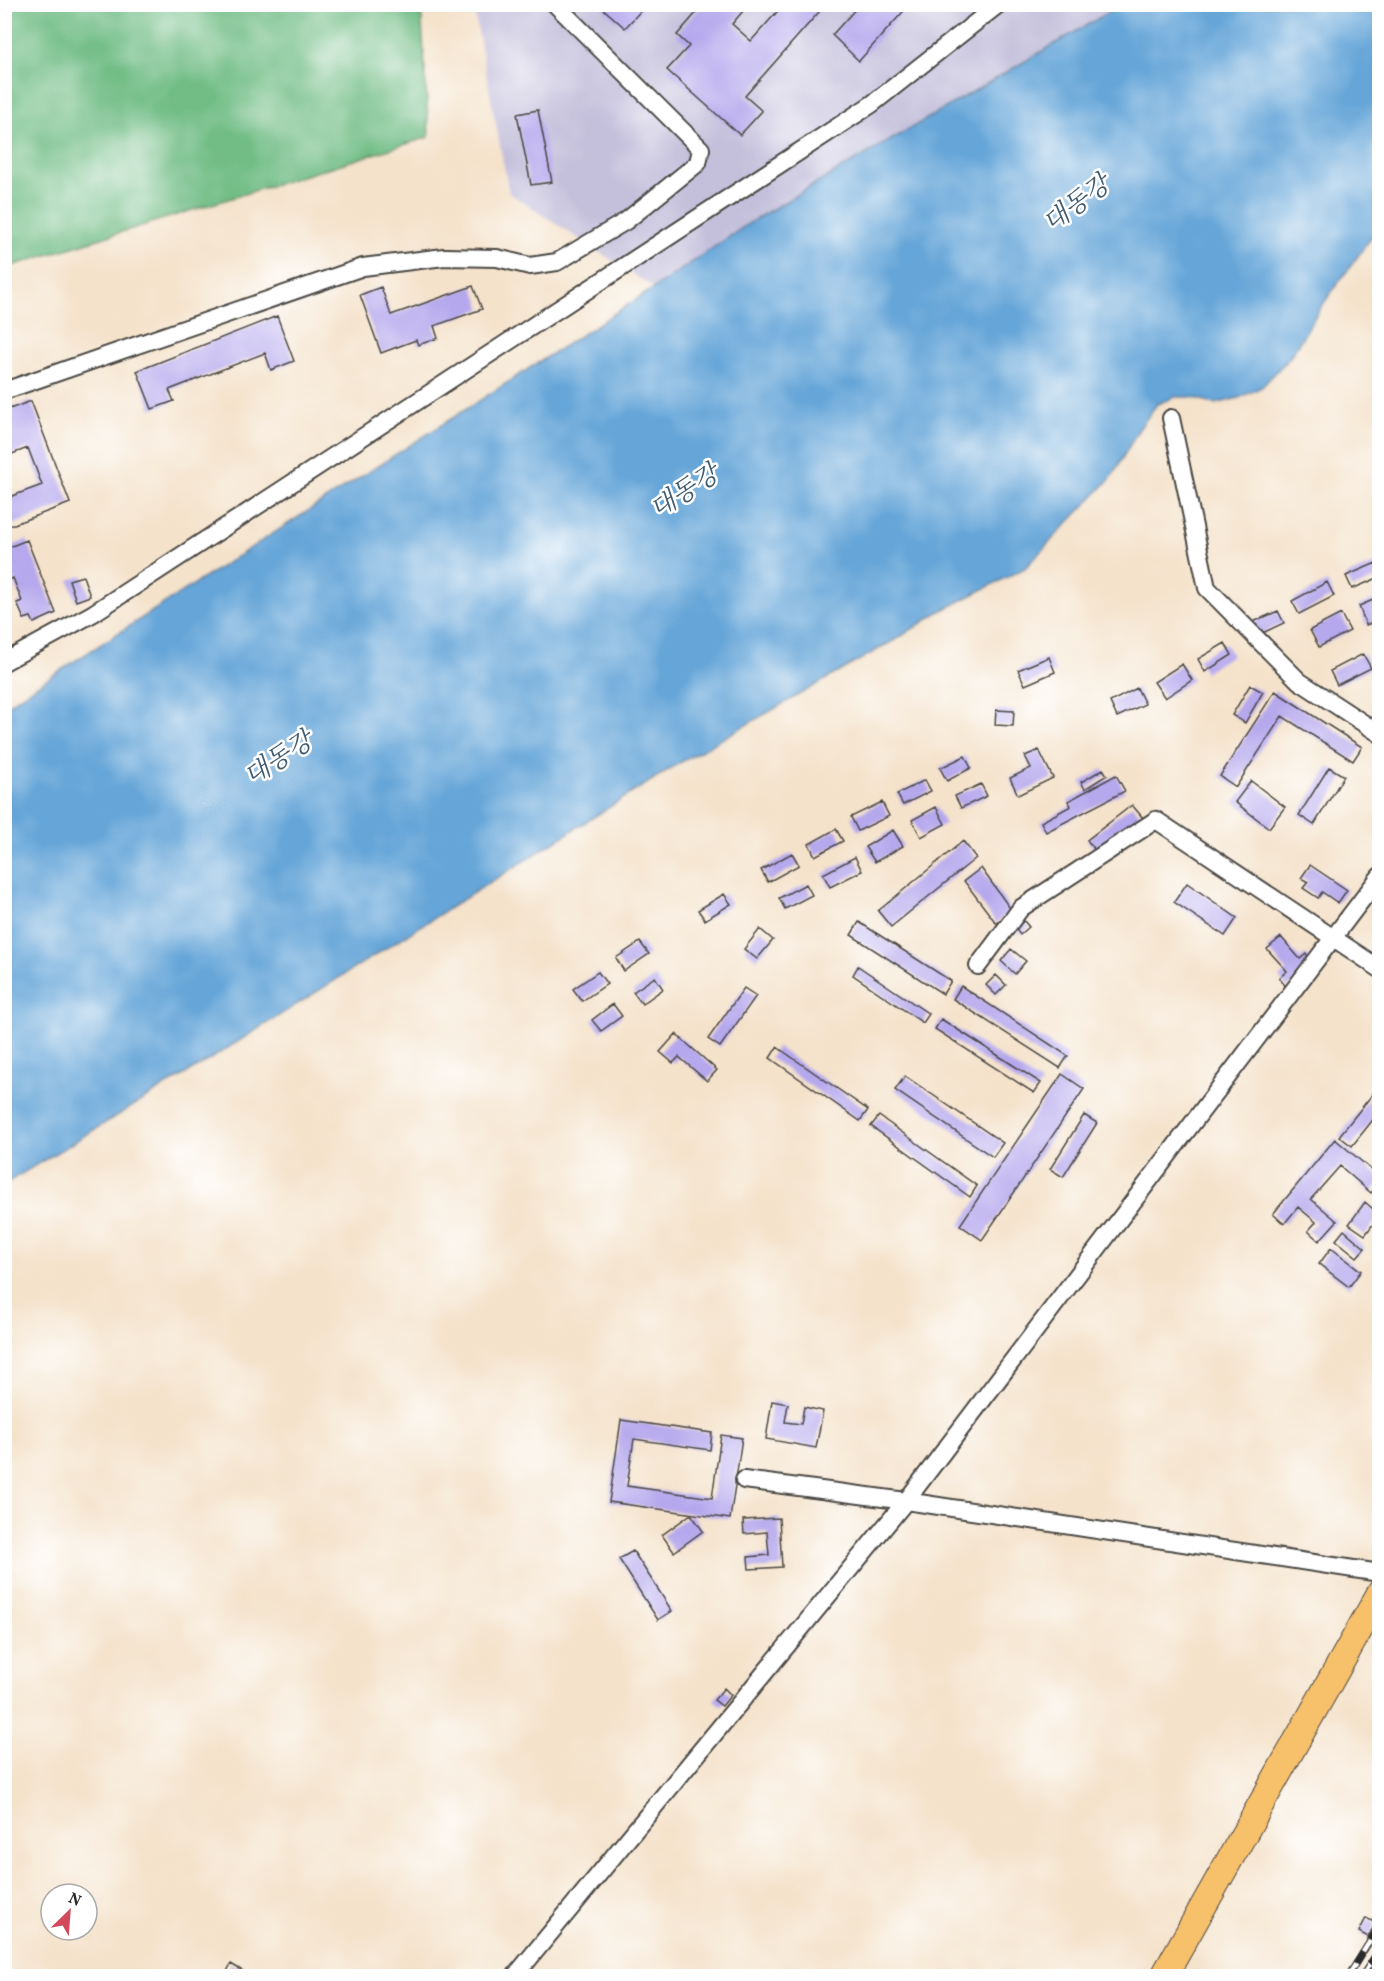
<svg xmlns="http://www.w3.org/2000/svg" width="1384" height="1981" font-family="Vollkorn,'Noto Serif KR',serif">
  <rect width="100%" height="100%" fill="#fff"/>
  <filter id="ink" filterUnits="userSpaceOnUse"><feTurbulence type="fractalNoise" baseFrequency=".0167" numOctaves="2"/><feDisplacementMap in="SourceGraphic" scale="12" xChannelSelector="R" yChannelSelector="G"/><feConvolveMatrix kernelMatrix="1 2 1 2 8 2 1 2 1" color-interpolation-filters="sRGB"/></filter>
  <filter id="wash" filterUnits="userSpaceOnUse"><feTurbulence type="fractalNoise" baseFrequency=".008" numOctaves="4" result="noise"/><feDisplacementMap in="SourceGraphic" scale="24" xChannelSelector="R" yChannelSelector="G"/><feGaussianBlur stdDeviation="1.35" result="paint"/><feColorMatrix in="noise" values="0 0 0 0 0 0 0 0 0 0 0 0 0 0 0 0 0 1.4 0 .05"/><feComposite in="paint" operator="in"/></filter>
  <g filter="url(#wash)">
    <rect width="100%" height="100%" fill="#f4e2ca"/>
    <path fill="#c4c0db" d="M473 5H1121L754 220 654 288 509 193Z"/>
    <path fill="#72bd86" stroke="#4e7458" stroke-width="1.5" d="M5 4 421 5 429 137 5 268Z"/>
    <path fill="#65a5d8" stroke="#486882" stroke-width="1.5" d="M1121 5H1379V227L1321 307 1290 357 1262 387 1239 398 1215 404 1192 397H1175L1157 404 1139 429 1111 478 1025 568 937 613 900 637 676 765 212 1058 5 1184V706L654 288 754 220Z"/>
    <g id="blocks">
      <path fill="#b5a8ed" d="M704 4H749L732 24 751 41 784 4H826L745 96 762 111 740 135 667 70 689 46 677 35Z
        M860 4H910L859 61 832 35Z
        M599 5H646L625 28Z
        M538 110 552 182 531 185 517 114Z
        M473 286 482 309 434 326 438 338 418 345 416 340 381 353 360 295 381 287 391 315Z
        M277 316 294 361 271 370 265 353 169 390 174 401 152 409 137 371Z
        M31 401 70 503 4 528V499L42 485 28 448 4 457V411Z
        M27 540 56 613 34 623 31 617 24 619 17 603 22 601 13 578 4 582V549Z
        M1376 563 1380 577 1352 589 1346 576Z
        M83 576 90 596 76 601 69 580Z
        M1327 582 1334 596 1299 614 1292 601Z
        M1380 597V620L1366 625 1359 606Z
        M1278 611 1284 623 1258 635 1253 622Z
        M1341 614 1350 631 1319 647 1310 630Z
        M1225 643 1232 655 1205 672 1198 659Z
        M1363 654 1371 668 1337 685 1330 671Z
        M1049 657 1055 672 1025 685 1018 670Z
        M1182 664 1192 680 1165 698 1154 682Z
        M1250 685 1263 692 1245 723 1232 715Z
        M1137 688 1145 704 1117 717 1110 702Z
        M1275 691 1362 747 1353 761 1282 716 1236 787 1220 776Z
        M996 710 1014 711 1013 726 995 725Z
        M1039 750 1053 778 1018 795 1010 778 1031 768 1025 756Z
        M965 756 971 768 947 781 940 768Z
        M1329 767 1344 776 1314 825 1299 815Z
        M1103 769 1107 775 1085 789 1081 782Z
        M1116 775 1125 791 1046 832 1041 822 1071 806 1068 801Z
        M925 780 931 791 903 805 897 794Z
        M1251 781 1285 807 1269 828 1235 802Z
        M981 784 987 796 961 808 955 796Z
        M882 802 889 816 858 831 851 817Z
        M1132 805 1143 818 1097 853 1087 840Z
        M936 807 945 824 921 837 912 820Z
        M836 829 843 841 815 856 809 844Z
        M893 830 903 846 875 862 865 847Z
        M963 841 976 858 891 927 878 911Z
        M792 853 799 865 768 882 761 870Z
        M855 857 862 871 830 887 823 874Z
        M1310 865 1347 890 1338 903 1322 892 1318 898 1303 888 1308 882 1301 878Z
        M981 868 1012 911 996 923 964 881Z
        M1187 883 1237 918 1225 936 1174 902Z
        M806 884 812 895 785 909 779 898Z
        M724 894 731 904 705 920 698 910Z
        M1024 921 1029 927 1020 935 1015 928Z
        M859 922 951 981 943 994 851 935Z
        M760 929 773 940 757 959 744 949Z
        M1281 937 1300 959 1306 954 1315 964 1287 988 1279 978 1287 971 1267 949Z
        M640 942 649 954 624 971 616 958Z
        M1011 949 1026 961 1015 974 1001 961Z
        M858 966 929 1014 923 1023 853 975Z
        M598 972 607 984 582 1001 573 989Z
        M996 975 1006 985 996 995 986 985Z
        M655 977 663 989 642 1004 633 992Z
        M961 986 1068 1056 1060 1068 953 999Z
        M744 988 756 996 720 1047 708 1039Z
        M613 1004 622 1016 601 1031 592 1020Z
        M941 1019 1041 1083 1034 1093 935 1029Z
        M676 1034 717 1070 707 1081 679 1057 673 1063 660 1052Z
        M777 1047 868 1110 860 1121 770 1058Z
        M1062 1074 1084 1089 982 1240 960 1225Z
        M905 1076 1003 1143 993 1157 895 1090Z
        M1380 1085V1111L1352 1146 1339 1136Z
        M1084 1115 1097 1123 1063 1177 1050 1169Z
        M879 1116 977 1186 970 1197 871 1126Z
        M1335 1139 1380 1177V1183L1371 1193 1340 1166 1311 1199 1337 1221 1319 1241 1308 1231 1316 1222 1298 1207 1284 1224 1273 1214Z
        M1365 1202 1380 1215 1365 1235 1349 1224Z
        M1344 1230 1365 1248 1357 1257 1336 1240Z
        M1331 1248 1361 1271 1349 1287 1319 1264Z
        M772 1401 788 1404 785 1422 801 1424 804 1407 823 1411 816 1448 766 1439Z
        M621 1420 712 1433 710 1450 634 1439 627 1486 712 1498 721 1435 742 1438 730 1519 609 1502Z
        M691 1514 703 1531 674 1552 662 1535Z
        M779 1518 782 1567 749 1569 748 1557 769 1555 767 1532 744 1534 743 1520Z
        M633 1551 672 1611 658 1620 619 1559Z
        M724 1688 731 1695 722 1706 714 1700Z
        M1366 1918 1376 1923 1368 1937 1359 1932Z
        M231 1964 251 1976H231L226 1973Z"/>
    </g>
  </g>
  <g filter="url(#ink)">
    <use href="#blocks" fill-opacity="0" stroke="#494643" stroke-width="1.5"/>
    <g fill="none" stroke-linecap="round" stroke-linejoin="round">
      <g stroke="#494643" stroke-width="20">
        <path id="minor" d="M4 391 363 267 444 257 497 258 530 266 557 262 626 221 698 163 701 149 555 4
          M1171 418 1207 588 1299 681 1380 734
          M4 662 92 614 872 104 999 4
          M978 966 1021 908 1156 820 1380 969
          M744 1480 906 1501 1380 1573
          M515 1976 906 1501 1380 876"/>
      </g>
      <g stroke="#494643" stroke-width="28">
        <path id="primary" d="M1164 1976 1380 1593"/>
      </g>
      <path stroke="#494643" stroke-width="3" stroke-dasharray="4.5 4.5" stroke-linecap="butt" d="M45 4 56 7 86 4
        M109 4 128 8 147 4"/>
      <use href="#minor" stroke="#fff" stroke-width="16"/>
      <use href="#primary" stroke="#f7c06b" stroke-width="26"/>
      <g stroke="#2b2b2b" stroke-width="7">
        <path id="rail" d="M1348 1976 1380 1925
          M1362 1976 1380 1948"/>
      </g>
      <use href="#rail" stroke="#fff" stroke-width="4.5" stroke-dasharray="14" stroke-linecap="butt"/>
    </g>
  </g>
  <g text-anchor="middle" stroke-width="5" stroke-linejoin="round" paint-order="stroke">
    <g font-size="26" font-style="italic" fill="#425c70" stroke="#fff">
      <text transform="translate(1076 203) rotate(-37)" y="9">대동강</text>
      <text transform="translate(684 491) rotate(-33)" y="9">대동강</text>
      <text transform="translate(278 758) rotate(-33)" y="9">대동강</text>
    </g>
  </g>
  <rect width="1384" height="1981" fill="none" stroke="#fff" stroke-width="24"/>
  <g transform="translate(69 1912) rotate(25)"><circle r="28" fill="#ffffff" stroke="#aaaaaa" stroke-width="1.5"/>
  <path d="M0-4.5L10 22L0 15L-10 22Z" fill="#d1495b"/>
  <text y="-9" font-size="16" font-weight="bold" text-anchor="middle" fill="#2b2b2b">N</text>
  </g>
</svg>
